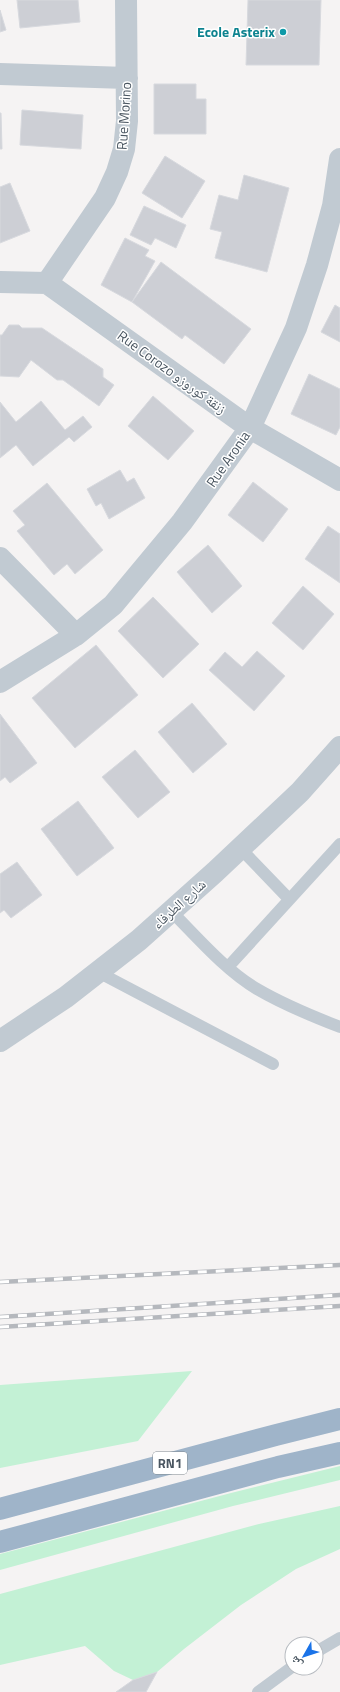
<svg xmlns="http://www.w3.org/2000/svg" width="340" height="1692" font-family="'Titillium Web','Noto Naskh Arabic',sans-serif">
  <rect width="100%" height="100%" fill="#f5f3f3"/>
  <path fill="#c3f1d5" d="M192 1371 138 1441 0 1468V1385Z
    M340 1466V1480L233 1506 0 1570V1554L231 1493Z
    M340 1506V1549L296 1569 241 1605 184 1649 157 1672 133 1680 114 1671 85 1646 0 1665V1594L259 1524Z"/>
  <path fill="#cdcfd5" stroke="#d7d9de" d="M17 0H78L80 22 20 28Z
    M248 0H321L319 65H246Z
    M0 10 6 30 0 32Z
    M154 84H196V99H206V134H154Z
    M22 110 83 115 81 149 20 145Z
    M0 113H1L2 149H0Z
    M165 156 205 181 182 218 142 193Z
    M244 175 289 188 267 272 215 258 222 232 210 229 219 195 238 200Z
    M10 183 30 231 0 243V187Z
    M144 206 186 225 176 248 155 238 151 245 130 235Z
    M125 238 149 250 145 256 155 261 132 302 101 285Z
    M161 262 251 329 224 364 185 335 182 339 132 302Z
    M335 305 340 308V342L321 332Z
    M9 325H19L22 328H42L103 369V377L114 385 99 406 63 380H57L31 360 19 377 0 376V335H2Z
    M309 374 340 389V427L336 435 291 414Z
    M153 396 194 431 168 460 128 426Z
    M41 401 65 430 83 416 92 427 74 442 69 437 33 466 16 445 0 458V402L16 422Z
    M120 470 127 482 134 478 145 498 109 519 101 503 96 506 87 489Z
    M253 482 288 509 263 542 228 515Z
    M47 483 103 550 75 574 67 564 54 575 17 531 25 525 13 511Z
    M328 526 340 534V583L305 559Z
    M208 545 242 586 212 613 177 572Z
    M303 586 334 614 303 650 272 623Z
    M153 597 199 644 163 678 118 631Z
    M96 645 138 695 75 748 32 698Z
    M257 651 285 676 254 711 209 670 225 652 242 667Z
    M192 703 227 744 193 773 158 732Z
    M0 714 37 763 10 783 5 777 0 781Z
    M135 750 170 792 138 818 102 777Z
    M78 801 114 848 77 876 41 829Z
    M17 862 42 895 11 918 4 910 0 913V874Z
    M157 1672 146 1692H116L133 1680Z"/>
  <g fill="none" stroke-linecap="round" stroke-linejoin="round">
    <path stroke="#c1cad2" stroke-width="12" d="M240 848 289 899
      M171 911C197 937 225 970 257 989 281 1003 314 1017 340 1027
      M228 967 340 844
      M98 972 273 1064
      M316 1652 340 1638
      M258 1692 292 1667"/>
    <path stroke="#c1cad2" stroke-width="22" d="M0 74 127 78
      M0 282 47 283 250 428 340 480
      M47 283 105 198 117 172 124 149 127 121 126 0
      M0 558 76 635
      M0 682 76 635 113 605 182 522 250 428 296 328 317 265 333 206 340 159"/>
    <path stroke="#c1cad2" stroke-width="22" d="M0 1041 66 997 139 940 215 872 300 792 340 747"/>
    <path stroke="#9fb4c9" stroke-width="22" d="M0 1509 276 1435 340 1419
      M0 1542 278 1467 340 1453"/>
    <g stroke="#b5b8bd" stroke-width="4.5">
      <path id="rail" d="M0 1282 340 1265
        M0 1317 340 1295
        M0 1327 340 1306"/>
    </g>
    <use href="#rail" stroke="#fff" stroke-width="3" stroke-dasharray="9" stroke-linecap="butt"/>
  </g>
  <circle fill="#0f9aa8" stroke="#fff" stroke-width="1.5" cx="283" cy="32" r="4"/>
  <g text-anchor="middle" stroke-width="3" stroke-linejoin="round" paint-order="stroke">
    <rect fill="#fff" stroke="#808990" stroke-width="1" x="153" y="1452" width="34" height="22" rx="3"/>
    <g font-size="13" font-weight="bold" fill="#4a5661">
      <text x="170" y="1468">RN1</text>
    </g>
    <g font-size="14" font-weight="bold" fill="#0d838f" stroke="#fff" text-anchor="end">
      <text x="275" y="37">Ecole Asterix</text>
    </g>
    <g font-size="14" fill="#4a5661" stroke="#fff">
      <text transform="translate(124 116) rotate(-86)" y="5">Rue Morino</text>
      <text transform="translate(172 372) rotate(36)" y="5">Rue Corozo زنقة كوروزو</text>
      <text transform="translate(228 459) rotate(-55)" y="5">Rue Aronia</text>
      <text transform="translate(179 904) rotate(-42)" y="5">شارع الطرفاء</text>
    </g>
  </g>
  <g transform="translate(304 1656) rotate(231)"><circle r="19" fill="#ffffff" stroke="#b7bbc0"/>
  <path d="M0-3L7 15L0 10L-7 15Z" fill="#1a73e8"/>
  <text y="-6" font-size="11" font-weight="bold" text-anchor="middle" fill="#4a5661">ش</text>
  </g>
</svg>
